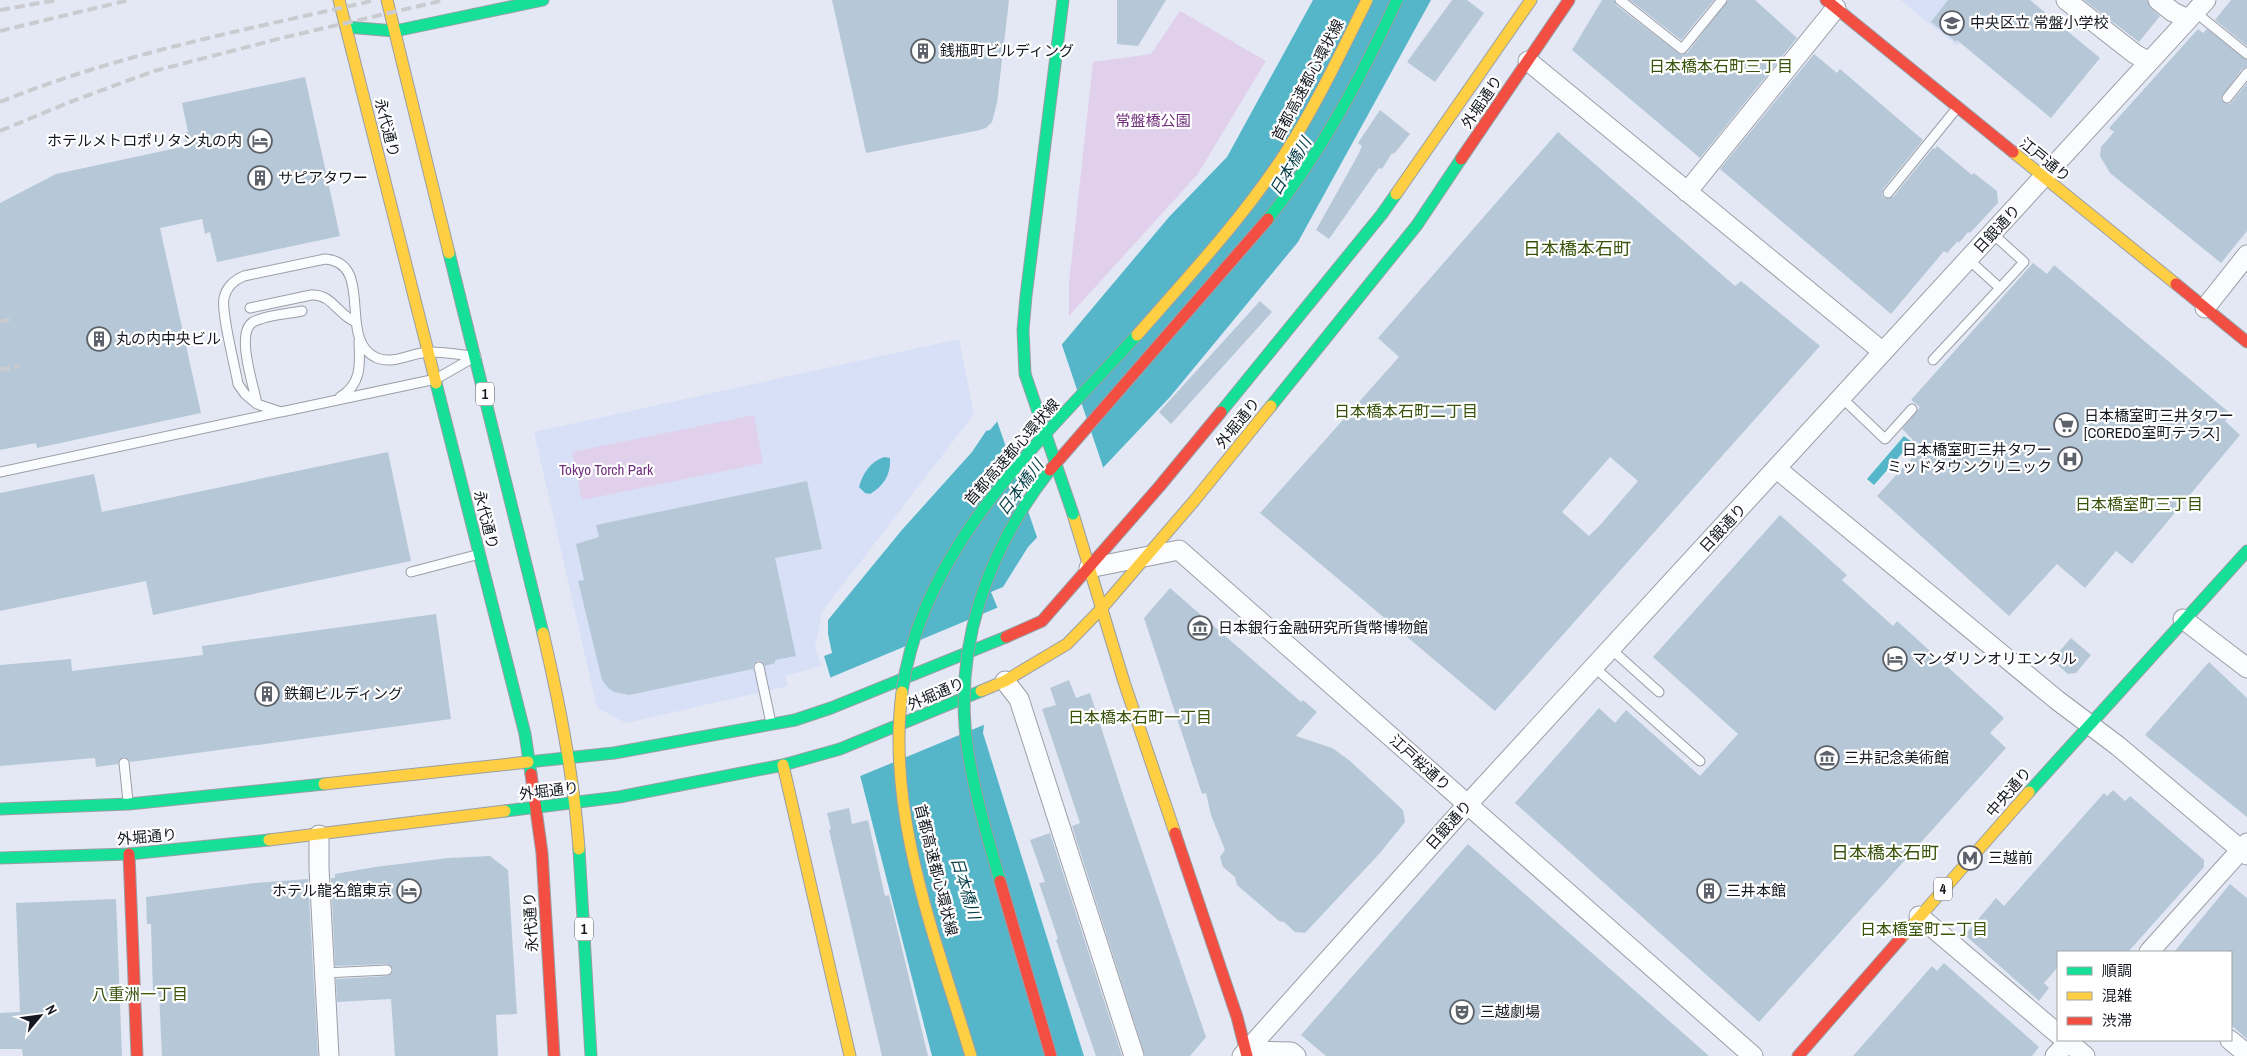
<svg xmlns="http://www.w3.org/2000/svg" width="2247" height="1056" font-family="'Archivo Narrow','Noto Sans JP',sans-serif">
  <rect width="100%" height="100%" fill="#e3e8f4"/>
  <path fill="#d7e0f6" d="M1900 0H1994L1957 46Z
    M959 339 974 414 822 612 815 647 821 666 785 676 788 686 626 723 597 708 534 432Z"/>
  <path fill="#e1d0ec" d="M1180 11 1266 61 1197 175 1069 316V283L1093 62 1151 54Z
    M754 415 763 463 582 500 572 452Z"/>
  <path fill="#56b6c9" d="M1313 0H1431L1298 242 1170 397 1028 547 1003 587 991 592 998 609 983 733 1084 1056H932L861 779 824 656 832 653 828 634V620L901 531 972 452 986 431 990 430 1169 217 1227 157Z
    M1904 436 1912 442 1874 485 1867 479Z
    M884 457 890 458C891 474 884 486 870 494L865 493 859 487C863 473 870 462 884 457Z"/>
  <path fill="#e3e8f4" d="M1061 342 1104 470 1038 540 996 418Z
    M999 607 986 724 858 777 827 679Z"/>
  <path fill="#b6c8d7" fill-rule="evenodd" d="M832 0H1009L997 103 992 122 986 128 980 130 866 153Z
    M1117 0H1166L1138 46 1117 44Z
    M1452 0H1467L1484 13 1435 82 1407 62Z
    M1602 0H1614L1616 5 1681 55 1687 53 1728 0H1755L1797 38 1700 158 1572 50Z
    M1630 0H1714L1681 40Z
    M1948 0H2030L2100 58 2051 118 1957 40 1956 42 1931 22Z
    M2084 0H2147L2151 8 2160 16 2139 42Z
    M2231 0H2247V46L2215 20Z
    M2198 29 2203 33 2207 29 2247 60V67L2242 69 2221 98 2224 103 2230 104 2247 83V231L2221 263 2110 173 2100 156 2101 147 2114 132 2109 128Z
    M1814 54 1837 73 1840 69 1923 140 1883 189 1882 195 1884 198 1893 197 1933 148 1935 149 1937 146 1972 175 1974 173 1997 191 1998 203 1970 233 1968 232 1959 243 1958 241 1947 253 1944 251 1891 314 1720 169Z
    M305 77 340 236 217 262 210 232 205 234 202 219 160 228 201 413 37 448 36 443 0 450V203L56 174 186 146 183 133 188 132 182 103Z
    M1380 110 1410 134 1394 154 1392 153 1382 169 1379 168 1329 239 1316 230 1358 155 1362 146 1358 143Z
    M1558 132 1735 286 1741 281 1820 346 1495 711 1260 513 1399 357 1378 338ZM1610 457 1638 481 1601 524 1589 536 1562 512Z
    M2033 263 2047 274 2054 265 2231 414 2225 421 2240 435 2132 564 2116 551 2085 588 2057 564 2009 616 1877 496 1921 448 1902 429 1920 407 1911 400Z
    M1260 301 1272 312 1171 424 1159 412Z
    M388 452 411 561 153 615 146 581 0 611V493L94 474 102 512Z
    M807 481 822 549 775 558 796 656 775 660V663L765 666 761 661H757L753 665V669L629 695 614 692 608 688 602 680 578 581 584 580 576 544 599 537 596 525Z
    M1780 515 1847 575 1842 580 1893 626 1897 621 2004 718 1990 733 2006 748 1759 1022 1515 803 1599 708 1615 723 1626 710 1700 776 1738 734 1653 657Z
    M1170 588 1301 702 1303 700 1317 712 1296 736 1332 748 1349 760 1403 810 1405 822 1380 853 1305 933 1295 932 1284 922 1279 921 1237 885 1235 877 1223 867 1220 857 1225 850 1211 815 1206 793 1202 794 1144 618Z
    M436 614 451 719 130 762 127 758 123 757 119 760 118 764 96 767 95 758 0 766V665L71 659 72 671 203 655 202 646Z
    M2071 638 2091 655 2076 673 2068 674 2052 660Z
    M2209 662 2247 698V817L2145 735Z
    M1069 680 1076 698 1090 693 1125 801 1206 1037 1190 1056H1145L1072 826 1080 823 1042 709 1056 705 1050 688Z
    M2113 790 2125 801 2130 796 2204 860V867L2128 952H2058V967L2044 983 2049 988 2039 1001 1965 935 1996 898 2004 906 2104 793 2107 796Z
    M849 808 852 824 868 820 885 896 889 895 928 1056H882L829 830 831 829 827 813Z
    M1050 833 1122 1056H1096L1056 940 1058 939 1039 883 1045 882 1030 840Z
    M1468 844 1683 1033 1709 1056H1326L1301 1035Z
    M490 856 508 870 517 1014 496 1015 498 1056H395L391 999 337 1002 336 979 387 976 392 973 393 969 387 964 335 966 331 878H335V874L375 867 448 858Z
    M308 879 318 1056H162L159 994H153L151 924H147L146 897 255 883Z
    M2230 884 2247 898V1039L2231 1025V952H2174Z
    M116 899 122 1056H23L22 1049H0V1013L20 1012 16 903Z
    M1944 963 2039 1047 2032 1056H1853L1932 966 1937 971Z"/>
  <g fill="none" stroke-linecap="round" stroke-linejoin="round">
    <g stroke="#9a9ea7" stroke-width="11">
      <path id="lane" d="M1620 0 1682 49 1722 0
        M2195 12 2247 54
        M2227 98 2247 73
        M1888 193 1957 108
        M325 259C376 263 336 341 377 358 394 365 413 352 430 352 445 352 461 355 476 356L436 379 281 412 257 404 245 394 238 384C235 366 221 313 224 298 226 288 234 280 244 276Z
        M1969 260 2000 288 2024 262 1993 234
        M250 308 311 295C333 294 337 315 356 322
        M1933 360 2000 288
        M340 397C362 384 360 364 359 341
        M1842 398 1885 439 1912 409
        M257 404C254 386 235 333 253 322 266 315 287 314 302 311
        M0 472 280 412
        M411 572 476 555
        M1611 649 1659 692
        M759 667 771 723
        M1594 667 1700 761
        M124 763 128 801
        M324 973 387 970"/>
    </g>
    <g stroke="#9a9ea7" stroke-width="21">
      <path id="street" d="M2066 0 2135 54 2149 62
        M2158 0 2173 12 2188 19
        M1528 61 1883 352
        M1687 192 1836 8
        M2205 308 2247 255
        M1777 469 2057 700 2118 746 2247 855
        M1089 568 1179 550 1753 1056
        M2183 619 2247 668
        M1005 681 1019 699 1134 1056
        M319 835V868L329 1056
        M1919 916 2058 1034
        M2149 952 2247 843
        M2066 1040 2085 1056
        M2230 1040 2247 1054
        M1246 1051 1291 1052 1296 1056
        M1242 1056 1467 805 2206 0
        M2055 1056 2070 1040"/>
    </g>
    <g stroke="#9a9ea7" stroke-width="13">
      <path id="fast" d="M346 27 395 31 543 0
        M449 253 543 633
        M1025 374 1023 330 1026 296 1063 0
        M436 383 525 734 531 774
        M1271 406 1417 225 1461 159
        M1221 412 1382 214 1396 194
        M528 762 614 753 795 720 831 708 1006 637
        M2029 792 2247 551
        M0 809 129 804 324 784
        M505 811 619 797 783 765 840 749 981 691
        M579 849 591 1056
        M0 858 129 854 269 840"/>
    </g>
    <g stroke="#9a9ea7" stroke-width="13">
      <path id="slow" d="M339 0 436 383
        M387 0 449 253
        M2013 152 2176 284
        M1396 194 1531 0
        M1073 514 1124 682 1175 833
        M543 633C560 705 574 776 579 849
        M981 691 1005 681 1067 644 1102 608 1194 501 1271 406
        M783 765 850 1056
        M324 784 528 762
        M269 840 505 811
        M1901 938 2029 792"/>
    </g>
    <g stroke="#9a9ea7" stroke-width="13">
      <path id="jam" d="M1826 0 2013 152
        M1461 159 1569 0
        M2176 284 2247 342
        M1006 637 1042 621 1159 487 1221 412
        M531 774 542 853 554 1056
        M1175 833 1237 1017 1247 1056
        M129 854 137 1056
        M1798 1056 1901 938"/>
    </g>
    <use href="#lane" stroke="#fbfcfd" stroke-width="9"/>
    <use href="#street" stroke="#fbfcfd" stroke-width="19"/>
    <use href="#fast" stroke="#16e098" stroke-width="11"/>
    <use href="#slow" stroke="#ffcf43" stroke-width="11"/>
    <use href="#jam" stroke="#f24e42" stroke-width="11"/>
    <path stroke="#cacbce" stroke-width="4" stroke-dasharray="10 5" stroke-linecap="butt" d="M0 10 57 0
      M0 31 129 0
      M0 102C121 53 249 29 376 0
      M0 131 70 102 154 71 286 37 445 0
      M0 322 11 319
      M0 370 19 366"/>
    <g stroke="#9a9ea7" stroke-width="13" stroke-linecap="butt">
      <path id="fast-bridge" d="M1268 219C1322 152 1361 77 1397 0
        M1025 374 1073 514
        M902 692C922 545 1043 439 1137 335
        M1000 881C988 838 975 796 968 752 952 649 987 550 1050 470"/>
    </g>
    <g stroke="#9a9ea7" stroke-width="13" stroke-linecap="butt">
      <path id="slow-bridge" d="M1137 335C1188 277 1242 219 1284 155 1316 106 1341 52 1367 0
        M902 692C886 815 936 939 971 1056"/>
    </g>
    <g stroke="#9a9ea7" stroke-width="13" stroke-linecap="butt">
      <path id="jam-bridge" d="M1050 470 1268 219
        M1000 881 1051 1056"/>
    </g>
    <use href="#fast-bridge" stroke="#16e098" stroke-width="11"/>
    <use href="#slow-bridge" stroke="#ffcf43" stroke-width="11"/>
    <use href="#jam-bridge" stroke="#f24e42" stroke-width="11"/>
  </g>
  <defs>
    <g id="school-ring" transform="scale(1.25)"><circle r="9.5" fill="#fff" stroke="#5d616a" stroke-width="1.5"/><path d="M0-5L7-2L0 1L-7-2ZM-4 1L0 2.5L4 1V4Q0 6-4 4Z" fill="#5d616a"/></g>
    <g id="building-ring" transform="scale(1.25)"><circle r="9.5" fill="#fff" stroke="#5d616a" stroke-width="1.5"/><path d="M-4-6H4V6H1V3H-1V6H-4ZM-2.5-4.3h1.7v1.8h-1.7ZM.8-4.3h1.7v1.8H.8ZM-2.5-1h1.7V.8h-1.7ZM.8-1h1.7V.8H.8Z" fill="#5d616a"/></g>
    <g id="hotel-ring" transform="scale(1.25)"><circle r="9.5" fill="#fff" stroke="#5d616a" stroke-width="1.5"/><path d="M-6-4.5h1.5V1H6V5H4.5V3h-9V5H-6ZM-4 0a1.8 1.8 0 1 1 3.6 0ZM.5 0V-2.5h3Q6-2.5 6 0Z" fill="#5d616a"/></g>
    <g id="supermarket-ring" transform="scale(1.25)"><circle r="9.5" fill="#fff" stroke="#5d616a" stroke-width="1.5"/><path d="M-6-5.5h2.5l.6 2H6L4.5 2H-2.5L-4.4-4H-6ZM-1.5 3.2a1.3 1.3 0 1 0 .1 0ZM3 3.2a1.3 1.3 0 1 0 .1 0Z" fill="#5d616a"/></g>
    <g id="hospital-ring" transform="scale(1.25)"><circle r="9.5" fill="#fff" stroke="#5d616a" stroke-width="1.5"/><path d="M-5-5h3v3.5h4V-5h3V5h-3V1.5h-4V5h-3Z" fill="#5d616a"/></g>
    <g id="museum-ring" transform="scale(1.25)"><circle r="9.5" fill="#fff" stroke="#5d616a" stroke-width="1.5"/><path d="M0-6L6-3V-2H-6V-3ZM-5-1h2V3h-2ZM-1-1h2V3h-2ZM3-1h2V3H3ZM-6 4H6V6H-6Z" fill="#5d616a"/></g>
    <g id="metro-ring" transform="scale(1.25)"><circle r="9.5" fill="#fff" stroke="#5d616a" stroke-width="1.5"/><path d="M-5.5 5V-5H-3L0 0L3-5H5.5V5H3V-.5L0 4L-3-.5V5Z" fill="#5d616a"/></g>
    <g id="theatre-ring" transform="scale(1.25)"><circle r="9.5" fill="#fff" stroke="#5d616a" stroke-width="1.5"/><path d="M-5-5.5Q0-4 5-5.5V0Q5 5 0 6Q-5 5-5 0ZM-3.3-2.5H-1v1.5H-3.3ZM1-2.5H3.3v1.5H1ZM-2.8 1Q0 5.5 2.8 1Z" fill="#5d616a"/></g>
  </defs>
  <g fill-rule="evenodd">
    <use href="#school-ring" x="1952" y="23"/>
    <use href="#building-ring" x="923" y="51"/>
    <use href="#hotel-ring" x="260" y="141"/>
    <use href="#building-ring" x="260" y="178"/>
    <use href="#building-ring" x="99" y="339"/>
    <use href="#supermarket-ring" x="2066" y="425"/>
    <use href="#hospital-ring" x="2070" y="459"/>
    <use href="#museum-ring" x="1200" y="628"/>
    <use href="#hotel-ring" x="1895" y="659"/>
    <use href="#building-ring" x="267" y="694"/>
    <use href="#museum-ring" x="1827" y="758"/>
    <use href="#metro-ring" x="1970" y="858"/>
    <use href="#hotel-ring" x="409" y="891"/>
    <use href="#building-ring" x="1709" y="891"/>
    <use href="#theatre-ring" x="1462" y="1012"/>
  </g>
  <g text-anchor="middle" stroke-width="4.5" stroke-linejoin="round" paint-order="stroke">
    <g fill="#fff" stroke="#5b5d63" stroke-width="1">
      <rect x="476" y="382.5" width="18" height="23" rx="4"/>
      <rect x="1934" y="877.5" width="18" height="23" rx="4"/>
      <rect x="575" y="917.5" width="18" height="23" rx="4"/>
    </g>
    <g font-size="14" font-weight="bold" fill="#151820">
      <text x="485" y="399">1</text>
      <text x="1943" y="894">4</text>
      <text x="584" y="934">1</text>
    </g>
    <g font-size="15" fill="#151820" stroke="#fff" text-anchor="start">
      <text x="1970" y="28">中央区立 常盤小学校</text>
      <text x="940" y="56">銭瓶町ビルディング</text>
      <text x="242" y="146" text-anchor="end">ホテルメトロポリタン丸の内</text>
      <text x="278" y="183">サピアタワー</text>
      <text x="116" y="344">丸の内中央ビル</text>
      <text x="2084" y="421">日本橋室町三井タワー<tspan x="2084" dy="17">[COREDO室町テラス]</tspan></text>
      <text x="2052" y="455" text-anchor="end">日本橋室町三井タワー<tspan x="2052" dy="17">ミッドタウンクリニック</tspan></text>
      <text x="1218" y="633">日本銀行金融研究所貨幣博物館</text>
      <text x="1912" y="664">マンダリンオリエンタル</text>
      <text x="284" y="699">鉄鋼ビルディング</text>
      <text x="1844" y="763">三井記念美術館</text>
      <text x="1988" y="863">三越前</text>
      <text x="392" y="896" text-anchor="end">ホテル龍名館東京</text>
      <text x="1726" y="896">三井本館</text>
      <text x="1480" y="1017">三越劇場</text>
    </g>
    <g font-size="15" fill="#151820" stroke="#fff">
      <text transform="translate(1308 80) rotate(-62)" y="5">首都高速都心環状線</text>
      <text transform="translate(1482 102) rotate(-56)" y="5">外堀通り</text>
      <text transform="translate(387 128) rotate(76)" y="5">永代通り</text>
      <text transform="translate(2045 160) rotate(39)" y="5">江戸通り</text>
      <text transform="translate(1997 229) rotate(-47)" y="5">日銀通り</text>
      <text transform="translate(1238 423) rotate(-51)" y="5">外堀通り</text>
      <text transform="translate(1012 452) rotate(-49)" y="5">首都高速都心環状線</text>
      <text transform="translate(486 520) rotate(76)" y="5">永代通り</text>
      <text transform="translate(1723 528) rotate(-47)" y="5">日銀通り</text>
      <text transform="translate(936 694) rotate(-23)" y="5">外堀通り</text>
      <text transform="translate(1420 763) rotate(42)" y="5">江戸桜通り</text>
      <text transform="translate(549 791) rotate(-7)" y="5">外堀通り</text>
      <text transform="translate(2009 792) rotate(-49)" y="5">中央通り</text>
      <text transform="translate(1449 825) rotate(-48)" y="5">日銀通り</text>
      <text transform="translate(147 837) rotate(-5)" y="5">外堀通り</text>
      <text transform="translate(936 870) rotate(76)" y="5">首都高速都心環状線</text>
      <text transform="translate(531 922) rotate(-93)" y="5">永代通り</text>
    </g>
    <g font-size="15" fill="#712f7d" stroke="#fff">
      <text x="1153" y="126">常盤橋公園</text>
      <text x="606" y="475">Tokyo Torch Park</text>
    </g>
    <g font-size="16" fill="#38530c" stroke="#fff">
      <text x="1721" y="72">日本橋本石町三丁目</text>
      <text x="1406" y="417">日本橋本石町二丁目</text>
      <text x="2139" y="510">日本橋室町三丁目</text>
      <text x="1140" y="723">日本橋本石町一丁目</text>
      <text x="1924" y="935">日本橋室町二丁目</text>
      <text x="140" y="1000">八重洲一丁目</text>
    </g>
    <g font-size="16" font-style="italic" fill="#063f48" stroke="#fff">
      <text transform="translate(1290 166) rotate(-59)" y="6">日本橋川</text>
      <text transform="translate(1020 487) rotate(-53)" y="6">日本橋川</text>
      <text transform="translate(966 888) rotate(73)" y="6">日本橋川</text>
    </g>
    <g font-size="18" fill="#38530c" stroke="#fff">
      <text x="1577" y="255">日本橋本石町</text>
      <text x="1885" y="859">日本橋本石町</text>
    </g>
  </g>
  <rect x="2057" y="951" width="175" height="90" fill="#ffffff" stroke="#a1a3a6"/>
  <rect x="2067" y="967" width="25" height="8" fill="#16e098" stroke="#a1a3a6"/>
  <text x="2102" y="976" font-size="15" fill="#151820">順調</text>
  <rect x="2067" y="992" width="25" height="8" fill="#ffcf43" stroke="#a1a3a6"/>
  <text x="2102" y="1001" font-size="15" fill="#151820">混雑</text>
  <rect x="2067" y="1017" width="25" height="8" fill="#f24e42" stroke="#a1a3a6"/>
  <text x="2102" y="1026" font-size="15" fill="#151820">渋滞</text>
  <g transform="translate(40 1016) rotate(61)" stroke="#ffffff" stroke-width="4" paint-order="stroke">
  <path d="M0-4L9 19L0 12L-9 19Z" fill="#151820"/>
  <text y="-8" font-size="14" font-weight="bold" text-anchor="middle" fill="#151820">N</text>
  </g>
</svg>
